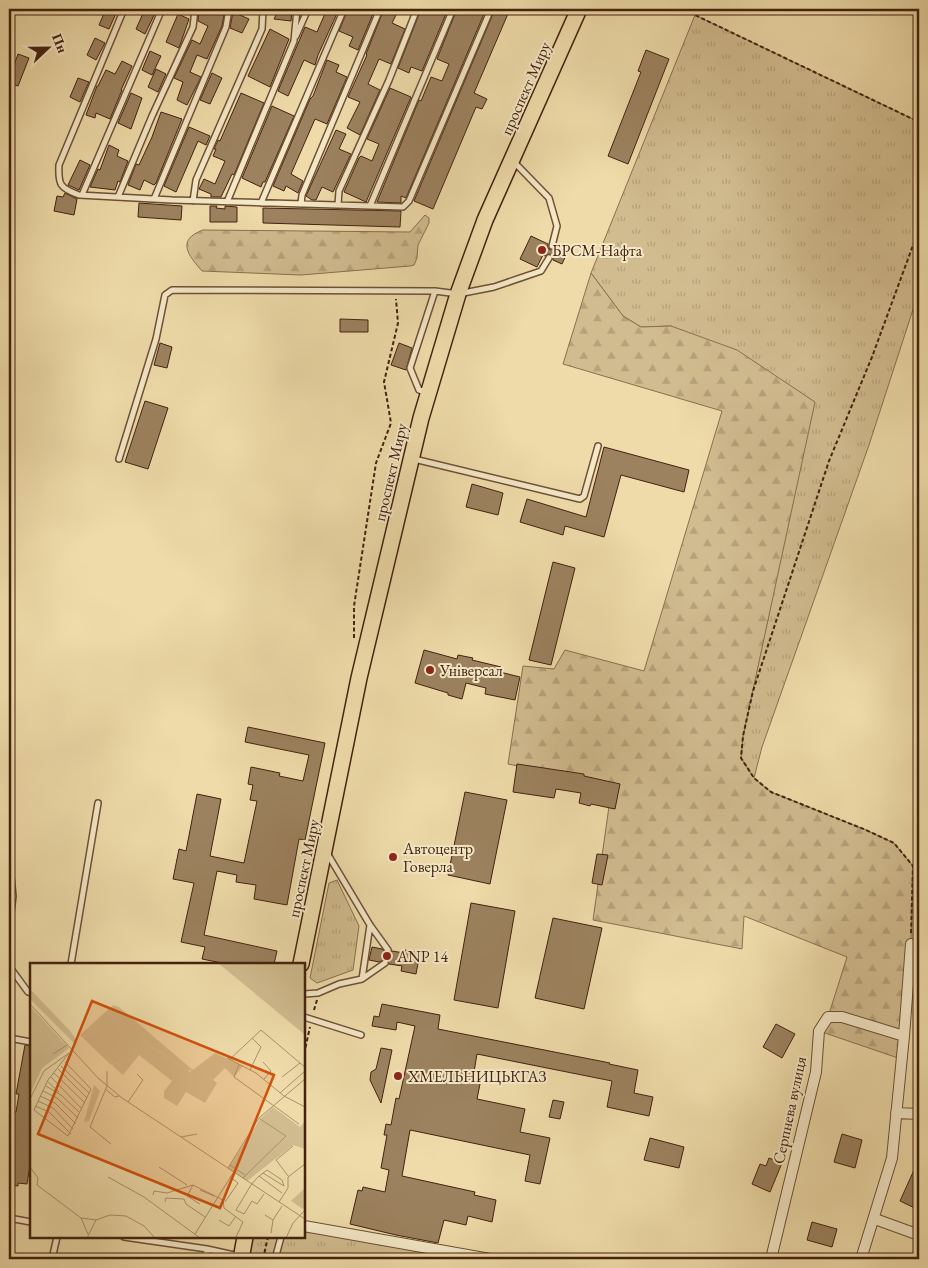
<svg xmlns="http://www.w3.org/2000/svg" width="928" height="1268" font-family="'EB Garamond',serif">
  <defs>
    <pattern id="grass-tufts" width="24" height="20" patternUnits="userSpaceOnUse" patternTransform="scale(1.25)"><rect width="24" height="20" fill="#d1bc8f"/><path d="M3 7l-1-3M5 7V3M7 7l1-3M15 17l-1-3M17 17v-4M19 17l1-3" fill="none" stroke="#b5a17a"/></pattern>
    <pattern id="forest-firs" width="22" height="20" patternUnits="userSpaceOnUse" patternTransform="scale(1.25)"><rect width="22" height="20" fill="#d1bc8f"/><path d="M5 1l3.5 6h-7zM16 11l3.5 6h-7z" fill="#b5a17a"/></pattern>
  </defs>
  <rect width="100%" height="100%" fill="#eedba9"/>
  <filter id="stains"><feTurbulence type="fractalNoise" baseFrequency=".004" numOctaves="4"/><feColorMatrix values="0 0 0 0 .2 0 0 0 0 .09 0 0 0 0 .02 0 0 0 .5 -.17"/></filter>
  <radialGradient id="worn" r=".72"><stop offset=".6" stop-color="#630" stop-opacity="0"/><stop offset="1" stop-color="#630" stop-opacity=".3"/></radialGradient>
  <path fill="url(#grass-tufts)" stroke="#8a6f4f" d="M695 15 919 122V291L869 445 762 747 754 778 741 758 743 736 814 402 671 326 641 327 623 316 591 273Z
    M337 880 359 926 353 970 317 983 310 978 329 883Z
    M304 1231 463 1259H246L251 1237H304Z"/>
  <path fill="url(#forest-firs)" stroke="#8a6f4f" d="M425 215 429 218V223L418 245 417 258 414 265 410 266 301 275 202 271C188 255 176 240 203 230L410 232Z
    M591 273 623 316 641 327 671 326 737 350 815 402 743 736 741 758 754 778 771 792 866 830 894 843 913 866 911 944 901 1059 819 1031 828 1017 847 957 744 916 742 949 593 920 612 785 508 764 523 666 554 669 565 650 644 671 722 411 563 364Z"/>
  <path fill="#9c825f" stroke="#43220f" d="M106 9H118L109 29 99 25Z
    M145 9H157L145 34 136 29Z
    M199 9H225L222 26 207 59 197 55 190 72 201 77 187 105 177 100 183 82 174 78 192 40 200 44 208 26 198 21Z
    M279 9H292L291 21 274 19Z
    M327 9H339L318 55 315 65 304 60 288 96 278 91 305 27 317 32Z
    M348 9H375L358 50 349 46 353 37 339 31Z
    M384 9H399L392 23 405 29 391 64 379 59 368 84 380 90 360 135 347 128 360 102 348 97 367 55 366 54Z
    M421 9H448L422 71 411 67 409 73 398 68Z
    M457 9H486L406 198 401 196V203L377 202 419 100 421 101 431 77 442 81 449 64 437 59Z
    M495 9H510L474 93 487 99 482 109 476 107 433 209 414 201Z
    M233 12 249 19 242 33 230 28Z
    M178 14 189 19 179 48 166 42Z
    M270 29 289 39 270 87 248 76Z
    M95 38 105 43 96 60 87 55Z
    M646 50 669 59 628 164 608 156 641 72 638 71Z
    M150 51 161 56 152 75 142 70Z
    M18 54 29 58 18 86 9 83V79Z
    M327 60 339 65 336 72 347 77 327 124 315 119 291 174 303 181 298 193 286 186 284 191 273 186 310 99 313 96Z
    M122 61 132 66 121 90H122L110 119 96 113 95 118 86 115 97 86H98L106 70 115 74Z
    M156 69 166 74 158 92 148 87Z
    M212 73 222 78 210 104 200 100Z
    M78 78 89 82 80 102 70 97Z
    M390 88 411 97 366 202 344 192 359 158 361 156 372 161 379 144 367 139Z
    M131 93 142 98 131 129 118 123Z
    M241 93 264 103 234 175 232 174 221 197H211V194L199 189 204 179 215 184 225 161 213 156 216 149H214L218 140 220 141Z
    M272 106 294 116 265 182H263L261 187 242 178Z
    M161 112 182 119 156 183 154 185 144 180 140 190 128 185 136 164 139 165 152 137Z
    M189 127 210 136 206 145 198 141 176 192 164 186Z
    M336 130 346 134 339 149 351 154 333 192 322 187 316 200H312L306 196Z
    M109 145 119 150 117 156 128 161 120 182 118 181 115 190 90 187 98 169 100 170Z
    M80 160 90 165 79 190 68 185Z
    M65 193 77 199 74 215 54 211 57 196 63 197Z
    M139 203 182 206 181 220 138 217Z
    M210 206H217L216 208 225 209V206L237 207V222H210Z
    M263 208 401 211 400 227 263 223Z
    M531 236 548 244V248L550 250 556 248 567 253 562 264 553 260V256L550 254 545 256 543 255 537 267 520 259Z
    M340 319 368 320V332H340Z
    M160 343 172 347 167 368 154 365Z
    M399 343 412 348 406 370 391 365Z
    M145 401 168 408 148 469 125 462Z
    M604 447 689 470 684 492 621 475 604 537 565 526 563 535 520 522 527 499 586 517Z
    M472 484 503 493 498 515 466 507Z
    M553 562 575 568 551 665 529 660Z
    M424 650 457 659 458 655 473 658 472 660 501 667 500 672 520 677 515 700 485 694 486 688 466 683 462 699 448 695V693L415 683Z
    M248 727 325 743 305 840 299 839 287 905 254 899 256 885 236 882 237 875 217 871 204 935 277 951 274 964H227L202 959 205 947 181 942 194 883 173 879 179 849 186 851 197 794 221 799 210 856 244 863 257 801 250 800 253 785 248 784 251 767 280 773 279 776 303 781 309 755 245 742Z
    M517 764 584 774V776L620 784 615 809 591 804 590 806 579 803 581 793 556 789 554 798 513 792Z
    M465 792 507 800 490 884 448 875Z
    M597 854 608 855 602 885 592 883Z
    M471 903 515 911 498 1008 454 1000Z
    M553 918 602 928 584 1009 535 998Z
    M372 947 382 949 388 954 392 951 404 953 405 950 420 953 416 974 401 971 402 966 389 964 386 959 379 962 369 960Z
    M382 1004 440 1015 438 1029 610 1063 609 1064 638 1070 634 1093 653 1097 649 1116 607 1107 612 1081 477 1054 473 1078 481 1079 477 1099 525 1109 520 1132 550 1138 540 1184 525 1181 530 1155 410 1130 402 1176 475 1192 474 1195 496 1200 492 1222 468 1216 466 1225 444 1220 438 1243 396 1235 350 1224 358 1190 362 1191 363 1187 385 1192 389 1170 381 1168 387 1135H384L386 1124 391 1125 396 1098 399 1099 415 1026 397 1022 396 1030 372 1026 374 1016 379 1017Z
    M776 1024 795 1034 782 1058 763 1047Z
    M25 1045 31 1046V1159L27 1184 18 1183V1186L9 1185V1155L12 1138H9V1128L11 1111 16 1112 19 1094H16Z
    M381 1048 392 1050 381 1103 370 1080 371 1072 376 1069Z
    M553 1100 564 1102 560 1119 549 1117Z
    M842 1134 862 1140 855 1168 834 1162Z
    M650 1138 684 1147 679 1168 644 1160Z
    M769 1158 782 1163 770 1192 752 1184 760 1164 766 1166Z
    M919 1159V1210L900 1201Z
    M812 1222 837 1229 832 1247 807 1240Z"/>
  <g fill="none" stroke-linecap="round" stroke-linejoin="round">
    <g stroke="#6e5036" stroke-width="8">
      <path id="service" d="M124 9 59 165C58 185 60 188 79 195L172 200 403 207 409 201 491 9
        M296 36 308 9
        M513 161 549 198 557 226 552 246
        M82 195 162 9
        M118 197 152 116 193 27 195 9
        M154 199 226 27 229 9
        M193 201 196 180 262 29 263 9
        M227 202 294 41 297 9
        M261 203 344 9
        M301 204 302 195 380 9
        M338 205 339 191 389 80 417 9
        M370 206 453 9
        M426 392 419 390 410 368 435 291
        M119 459 156 339 165 295 172 290 435 291 458 294 494 287 541 271 549 258
        M414 459 580 499 584 496 598 446
        M327 853 370 925 388 950
        M9 858 13 896 9 929
        M71 964 98 803
        M9 966 28 992 31 993
        M362 979 370 925
        M304 994 318 993 339 984 362 979 385 963
        M304 1017 361 1035
        M9 1038 31 1042
        M9 1218 31 1222
        M124 1237 207 1249 234 1255 239 1257
        M52 1259 57 1237
        M205 1259 207 1249
        M275 1259 281 1237"/>
    </g>
    <g stroke="#6e5036" stroke-width="12">
      <path id="minor" d="M896 1113 919 1114
        M875 1219 919 1235
        M304 1226 490 1259
        M509 1259H515
        M771 1259 816 1072 819 1031 828 1017H842L904 1036
        M861 1259 892 1158 904 1036 911 944"/>
    </g>
    <g stroke="#43220f" stroke-width="18">
      <path id="primary" d="M301 964 359 678 421 418 458 294 485 220 579 9
        M241 1259 245 1237"/>
    </g>
    <path stroke="#43220f" stroke-width="2" stroke-dasharray="4 2.5" stroke-linecap="butt" d="M677 9 695 15 919 122
      M354 638V606L376 463 391 423 384 382 398 323 396 299
      M911 933 913 866 894 843 866 830 771 792 754 778 741 758 743 736 753 691 829 461 872 357 919 229
      M314 1010 317 1000
      M304 1054 310 1027
      M263 1259 268 1237"/>
    <use href="#service" stroke="#f4e8c7" stroke-width="5"/>
    <use href="#minor" stroke="#f4e8c7" stroke-width="10"/>
    <use href="#primary" stroke="#eedba9" stroke-width="15"/>
  </g>
  <g fill="#8f2418" stroke="#f4e8c7" stroke-width="2">
    <circle cx="542" cy="250" r="5"/>
    <circle cx="430" cy="670" r="5"/>
    <circle cx="393" cy="857" r="5"/>
    <circle cx="387" cy="956" r="5"/>
    <circle cx="398" cy="1076" r="5"/>
  </g>
  <g text-anchor="middle" stroke-width="4" stroke-linejoin="round" paint-order="stroke">
    <g font-size="16" fill="#43220f" stroke="#f4e8c7">
      <text transform="translate(525 88) rotate(-66)" y="6">проспект Миру</text>
      <text transform="translate(390 472) rotate(-77)" y="6">проспект Миру</text>
      <text transform="translate(303 868) rotate(-78)" y="6">проспект Миру</text>
      <text transform="translate(789 1110) rotate(-78)" y="6">Серпнева вулиця</text>
    </g>
    <g font-size="16" fill="#43220f" stroke="#f4e8c7" text-anchor="start">
      <text x="552" y="256">БРСМ-Нафта</text>
      <text x="440" y="676">Універсал</text>
      <text x="403" y="854">Автоцентр<tspan x="403" dy="18">Говерла</tspan></text>
      <text x="397" y="962">ANP 14</text>
      <text x="408" y="1082">ХМЕЛЬНИЦЬКГАЗ</text>
    </g>
  </g>
  <g transform="translate(30 963)">
    <rect width="275" height="275" fill="#eedba9"/>
    <path d="M188 0H275V72L245 47ZM83 42 89 44 164 108 157 107 113 78 92 98 81 102 50 72ZM0 43 39 85 12 105 0 131ZM243 144 270 164 275 158V186L263 182 217 218 198 206 230 156Z" fill="#d1bc8f"/>
    <path d="M0 26 41 69 46 77 44 80 0 36ZM113 78 160 109 185 90 213 103 204 114 195 105 183 117 187 120 175 140 156 129 147 143 134 135V128L142 118 109 92 93 112 82 102 92 98 101 86ZM64 122 70 128 59 158 54 159ZM275 162 272 177 275 183 266 178 254 185Z" fill="#d1bc8f"/>
    <path d="M275 225V244L273 246 261 238Z" fill="#d1bc8f"/>
    <path fill="none" stroke="#aa916b" stroke-width="1" d="M0 41 68 115 92 135 275 256M23 91 37 82M197 95 226 110 254 133 275 144M199 97 231 67 270 100M35 99 61 126 38 173 4 147 18 117 39 90M233 99 241 108 234 116M209 102 204 114 269 161M31 103 59 130M28 106 57 135M220 107 231 84 222 75M77 108V123L60 164 81 181M24 110 55 140M21 114 52 146M252 114 270 100 275 104M17 118 29 129M16 123 31 132 50 150M75 126 85 134 89 133M13 128 27 135 48 155M250 130 275 108M10 133 25 140 46 161M0 136 14 108 39 90M8 138 23 145 43 166M98 139 113 117 107 111M5 143 19 149 41 171M151 174 167 171M200 202 215 212M0 204 8 215 7 222 51 255 66 257 80 252 96 253 114 263 125 275M129 204 157 222M198 205 229 155 275 116M233 210 254 223 252 217 237 207 228 214 221 222 206 247 214 251 222 238 227 241 234 231M229 213 252 230M78 214 114 234 170 275M259 214 246 197 263 183M213 215 256 173 230 156M126 219 145 226M163 222 157 233 170 241M170 227 184 233M123 232 124 228 137 230 163 222 193 237 194 245 213 259 206 274M135 239 136 235 154 236 156 241 175 254M195 239 208 220 200 214M249 239 258 225V214L275 201M235 252 243 257 241 270M51 255 58 271M189 257 199 263 206 253M243 257 252 243M165 271 203 210M57 275 66 257M256 275 263 260 275 247"/>
    <path fill="#cf510c" fill-opacity="0.15" stroke="#cf510c" stroke-width="2.5" d="M62 38 244 112 190 245 8 171Z"/>
    <rect width="275" height="275" fill="none" stroke="#43220f" stroke-width="2.5"/>
  </g>
  <rect width="928" height="1268" fill="none" stroke="#eedba9" stroke-width="30"/>
  <rect x="10" y="10" width="908" height="1248" fill="none" stroke="#43220f" stroke-width="2.5"/>
  <rect x="15" y="15" width="898" height="1238" fill="none" stroke="#43220f"/>
  <g transform="translate(48 48) rotate(68)" stroke="#f4e8c7" stroke-width="4" paint-order="stroke">
  <path d="M0-4L9 19L0 12L-9 19Z" fill="#43220f"/>
  <text y="-8" font-size="14" font-weight="bold" text-anchor="middle" fill="#43220f">Пн</text>
  </g>
  <rect width="100%" height="100%" filter="url(#stains)"/>
  <rect width="100%" height="100%" fill="url(#worn)"/>
</svg>
